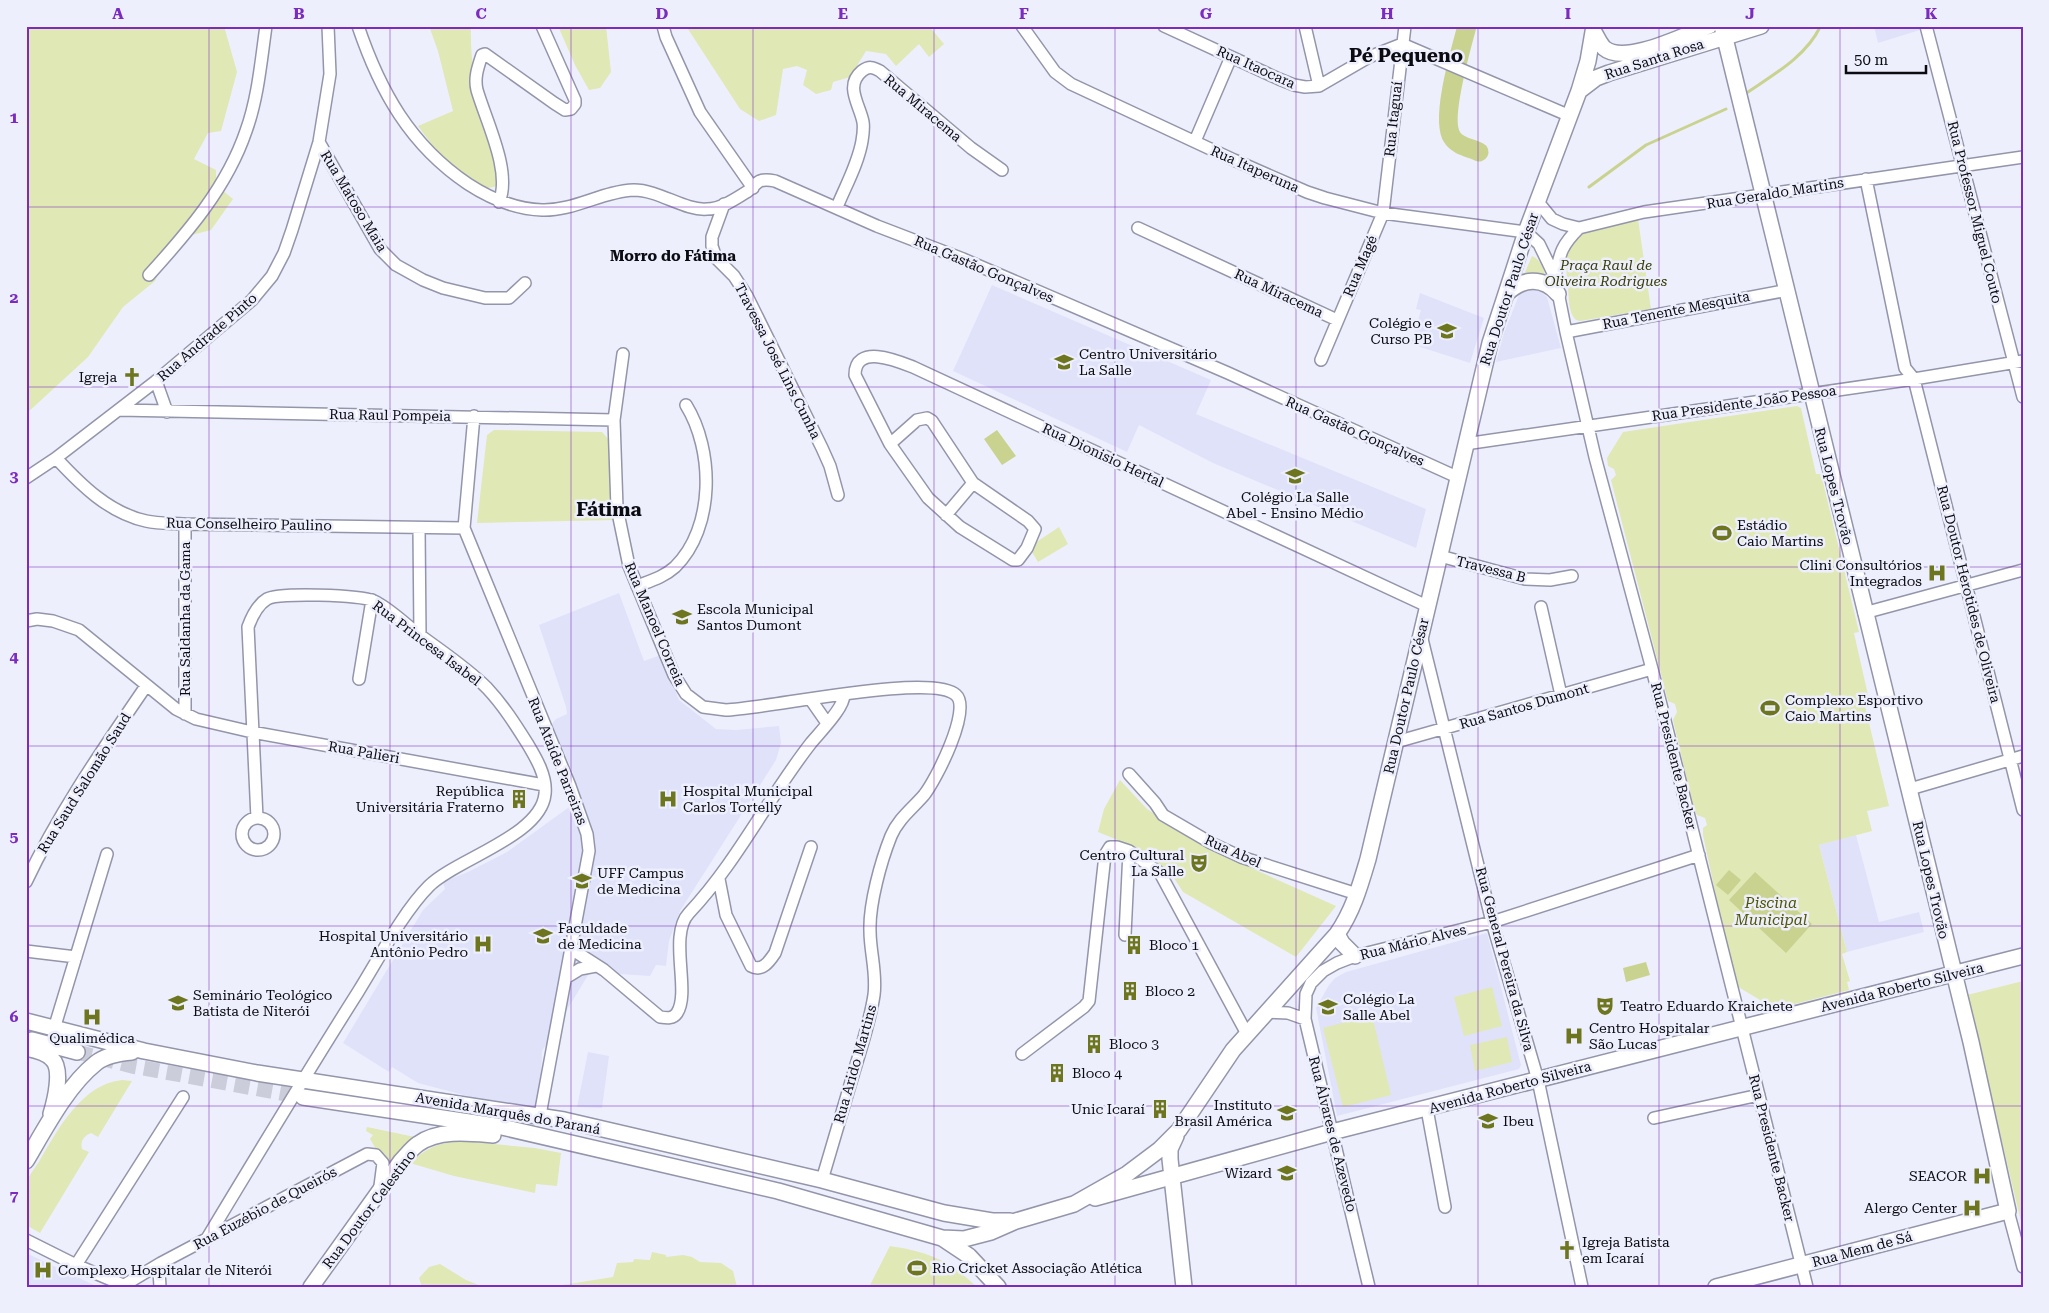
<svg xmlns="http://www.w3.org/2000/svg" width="2049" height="1313" font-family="'Roboto Serif',serif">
  <rect width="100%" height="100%" fill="#eeeffd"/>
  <path fill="#e0e2fa" d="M1874 26H1918L1920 30 1878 43Z
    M992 285 1211 380 1196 414 1426 509 1416 548 1213 463 1139 425 1127 452 953 371Z
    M1536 288 1547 297 1561 348 1496 362 1504 333 1519 295 1523 290Z
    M1420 293 1484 318 1470 363 1411 344 1421 310 1416 309Z
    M619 593 644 661 661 655 679 700 716 729 736 730 779 726 781 743 776 760 680 911 669 941 666 966 656 965 650 976 590 972 542 1051 540 1115 418 1083 392 1067 389 1072 343 1043 423 910 445 889 443 882 468 872 507 852 576 802 573 773 552 724 556 719 567 714 566 707 539 625Z
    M1856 835 1879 922 1919 912 1924 932 1847 952 1819 845Z
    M1487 933 1521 1065 1519 1069 1337 1116 1316 1008 1329 985 1335 978 1346 972Z
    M588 1052 609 1056 602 1108 577 1107Z
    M26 1253 94 1285 95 1287H26Z"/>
  <path fill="#e0e8b5" d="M26 26H224L237 72 221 131 208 133 194 159 216 170V185L233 199 211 230 180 238 167 255 155 281 123 307 88 357 26 414Z
    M429 26H471C469 81 487 134 503 185L483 189 442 158 418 126 453 111 438 51Z
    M558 26H606L611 72 600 88 589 90 575 65Z
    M686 26H929L944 44 929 57 919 44 896 66 886 54 866 51 850 77 833 82 831 90 816 94 803 85 807 70 797 66 783 69 776 115 759 121 740 109Z
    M1638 219 1651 309 1580 321 1576 320C1568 313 1569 297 1568 287 1567 276 1565 263 1567 252 1574 226 1616 225 1638 219Z
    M1532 256C1542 260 1544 271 1547 280L1522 279Z
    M1797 406 1801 408 1816 474H1821L1859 632 1854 633 1868 695 1864 702 1889 806 1867 811 1872 831 1819 845 1847 952 1842 954 1850 981 1847 982 1849 990 1775 1009 1735 985 1703 835V828L1707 825 1705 818 1697 815 1694 810 1673 720 1677 712 1675 704 1668 701 1611 480 1616 475 1614 469 1608 466 1607 458 1623 432Z
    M494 430 602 432 616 448V520L477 523 487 435Z
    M1059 527 1068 544 1038 562 1029 547Z
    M1120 780 1147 809 1209 849 1336 906 1296 957 1183 892 1174 878 1140 849 1098 832 1104 809Z
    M2023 981V1230L1967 995Z
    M1492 987 1502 1026 1464 1036 1454 997Z
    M1372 1015 1391 1095 1343 1107 1323 1028Z
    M1507 1037 1512 1062 1475 1071 1470 1045Z
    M122 1080 132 1081 98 1137 91 1133C84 1136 80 1141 82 1149L89 1152 40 1233 26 1225C26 1212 24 1196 26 1183 28 1176 36 1167 40 1160 58 1129 82 1084 122 1080Z
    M367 1127 415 1137 406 1144 390 1167 385 1154 376 1149 370 1139 373 1135 366 1131Z
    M462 1141 535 1148 561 1153 557 1186 536 1184 535 1193 454 1176 410 1163C428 1147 438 1143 462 1141Z
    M890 1246C929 1252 948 1260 977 1287H869Z
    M652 1252 666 1255V1257L683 1255 692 1257 700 1262 721 1263 733 1271 737 1287H550L613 1277 617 1263 633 1262 634 1259 650 1260Z
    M440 1264 466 1280 484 1287H422L419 1278 429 1267Z"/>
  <path fill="#c9d28f" d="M997 430 1016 456 1002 465 984 439Z
    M1729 870 1741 880 1728 895 1716 885Z
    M1755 872 1812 924 1786 953 1729 900Z
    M1646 962 1650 975 1626 982 1623 968Z"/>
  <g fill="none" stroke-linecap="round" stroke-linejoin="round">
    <path stroke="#c9d28f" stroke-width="3" d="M1745 94C1771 76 1806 57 1820 27
      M1589 187 1646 145 1726 109"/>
    <path stroke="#c9d28f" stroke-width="19" d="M1467 26C1461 49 1440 119 1452 137 1457 146 1471 148 1479 152"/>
    <path stroke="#cccdda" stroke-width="15" stroke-dasharray="15 8" stroke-linecap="butt" d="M77 1052 132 1066 303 1097"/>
    <g stroke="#9395aa" stroke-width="14">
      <path id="minor" d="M358 26C380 91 410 145 468 184 491 199 514 209 542 210 574 211 603 191 634 190 659 190 685 211 707 209 721 209 737 198 748 191 752 188 756 183 760 181 765 179 770 180 775 181L877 226 963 259 1228 373 1457 477
        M663 26 666 37 700 112 753 188
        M1022 26 1055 72 1071 84 1234 160 1307 192 1325 198 1383 213 1526 232 1539 244 1555 277 1566 332 1595 457 1652 669 1807 1287
        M1164 26 1279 79 1294 85 1305 87 1319 86 1369 57 1402 44
        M1305 26 1319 86
        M1926 26 2023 397
        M1402 44 1570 116
        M1195 141 1231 57
        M319 142 380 249 396 265 423 280 443 288 485 298H509L525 283
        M1866 179 1905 368 1914 379 2023 810
        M499 202C512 172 486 121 477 90 474 78 478 67 482 55L485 54 554 103 565 110 571 109 575 104V100L542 26
        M1538 202 1552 219 1563 224 1579 228 1644 212 2023 157
        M724 204 712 237V246L716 258 734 276 747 296 822 448 830 466 838 495
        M837 207C846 185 858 164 862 141 863 135 864 128 863 122 860 105 844 86 862 71 869 66 873 67 880 71L971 148 1002 170
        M1138 228 1337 320
        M149 275C188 232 227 187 246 131 258 98 261 61 266 26
        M1555 277C1560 253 1561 246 1579 228
        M1566 332 1788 290
        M623 354 614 420 617 508 629 566 674 675 686 694 703 707 726 710C766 709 932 672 956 695 972 709 936 780 924 795 913 808 898 819 891 836 881 861 869 904 870 931 870 952 877 973 874 995 870 1022 861 1048 853 1075 843 1110 832 1145 822 1180
        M1321 360 1383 213 1405 26
        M156 381 167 412
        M119 410 614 420
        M474 416 464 528 570 786 587 834 589 851 540 1115
        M890 444 917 420 927 418 932 421 973 483 1028 521 1035 529 1027 548 1018 560H1013L960 527 928 498 890 444 855 375C855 343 898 361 913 367L1427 606
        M1465 444 1914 379 2023 361
        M56 458C81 485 109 513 146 521 159 524 172 523 185 524L464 528
        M26 478 56 458 156 381 252 300 272 276 284 253 292 230 319 142 330 74 328 26
        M946 515 973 483
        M419 528 420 635
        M1440 556 1525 579 1550 580 1572 576
        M637 586C650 581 664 577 675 567 715 528 714 450 686 405
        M1541 607 1561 695
        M1864 613 2023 570
        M26 621 37 619 53 621 79 630 176 709 196 719 252 732 544 785
        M1421 635 1492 922 1538 1080 1582 1287
        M359 679 372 600
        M811 700 827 723
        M185 714V524
        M1396 742 1652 669
        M1129 774 1155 803 1163 815 1211 843 1241 857 1357 894
        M1910 789 2023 756
        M242 834a16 16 0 1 1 32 0a16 16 0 1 1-32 0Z
        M719 879 726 915 751 966C762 972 769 962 775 953L811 847
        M26 882C59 812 103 749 146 686
        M1125 935 1129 851
        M572 946 576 952 604 970 660 1017C667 1018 673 1019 677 1013 691 992 668 935 689 913 737 862 768 798 811 743 820 732 845 707 844 694
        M26 951 76 957
        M567 977 580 969 596 966
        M1267 1012 1288 1013 1305 1019
        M54 1029 107 854
        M1022 1054 1084 1007 1089 1001 1105 855 1110 847H1117L1129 851 1160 873 1247 1034
        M1427 1109 1445 1207
        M1654 1118 1759 1095
        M2008 1211 2023 1267
        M26 1240 76 1265 128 1287
        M206 1240C256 1157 306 1074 358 992 378 960 403 912 429 886 456 859 541 836 545 794 547 776 536 758 527 743 515 724 503 705 487 688 466 667 441 651 417 633 404 623 389 608 374 601 360 595 278 592 267 599 257 605 252 616 248 627L257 818
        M76 1265 183 1097
        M121 1287 161 1263 367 1154 376 1155 383 1163 380 1186
        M160 1287 159 1270 161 1263
        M1369 1287 1305 1019 1306 994 1311 983 1323 971 1337 963 1355 956 1492 922 1699 855"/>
    </g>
    <g stroke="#9395aa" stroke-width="18">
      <path id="major" d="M1594 32C1597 37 1600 44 1604 48 1625 66 1686 34 1709 26
        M1579 91 1596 78 1609 73 1761 26
        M1506 294C1522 278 1543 276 1558 294
        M1337 934 1342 943 1355 956
        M26 1021 144 1051 257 1073 564 1120 822 1180 944 1213 992 1221H1010
        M32 1040 77 1052
        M26 1048C35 1050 46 1052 52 1059 63 1069 55 1101 51 1114
        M303 1097 502 1127 778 1191 942 1238 969 1256 998 1287
        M1176 1136 1170 1149V1159L1184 1287
        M26 1161C45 1129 67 1086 96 1063 106 1055 120 1053 132 1052
        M1095 1198 1332 1132 2023 956
        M942 1238 964 1239 991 1232 1016 1221 1074 1204 1127 1174 1159 1150 1179 1130 1233 1050 1337 934C1353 911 1360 886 1368 859L1490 343 1526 232 1579 91 1588 61 1594 26
        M311 1287 401 1161C407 1155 412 1148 418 1144 439 1129 470 1133 493 1135
        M1716 1287 2008 1211 1971 1042 1722 26"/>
    </g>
    <use href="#minor" stroke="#fff" stroke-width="11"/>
    <use href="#major" stroke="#fff" stroke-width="15"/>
  </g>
  <path fill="none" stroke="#7b2cbf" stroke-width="1" stroke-opacity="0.55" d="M209 26V1287M390 26V1287M571 26V1287M753 26V1287M934 26V1287M1115 26V1287M1296 26V1287M1478 26V1287M1659 26V1287M1840 26V1287M26 207H2023M26 387H2023M26 567H2023M26 746H2023M26 926H2023M26 1106H2023"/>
  <defs>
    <g id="school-bare" transform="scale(1.5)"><path d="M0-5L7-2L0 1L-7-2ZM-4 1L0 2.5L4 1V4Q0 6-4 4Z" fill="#6d751e" stroke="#eeeffd" stroke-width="2.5" paint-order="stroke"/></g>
    <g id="university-bare" transform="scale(1.5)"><path d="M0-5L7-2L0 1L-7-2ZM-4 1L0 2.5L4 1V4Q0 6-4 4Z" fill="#6d751e" stroke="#eeeffd" stroke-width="2.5" paint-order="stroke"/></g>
    <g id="church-bare" transform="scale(1.5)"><path d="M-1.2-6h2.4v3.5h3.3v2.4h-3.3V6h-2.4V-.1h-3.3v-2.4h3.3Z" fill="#6d751e" stroke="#eeeffd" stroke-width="2.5" paint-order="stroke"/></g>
    <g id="stadium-bare" transform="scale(1.5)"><path d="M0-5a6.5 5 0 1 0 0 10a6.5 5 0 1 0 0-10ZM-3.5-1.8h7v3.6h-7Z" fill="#6d751e" stroke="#eeeffd" stroke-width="2.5" paint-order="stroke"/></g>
    <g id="hospital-bare" transform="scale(1.5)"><path d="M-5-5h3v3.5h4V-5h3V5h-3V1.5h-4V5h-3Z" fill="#6d751e" stroke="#eeeffd" stroke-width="2.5" paint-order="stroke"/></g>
    <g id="building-bare" transform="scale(1.5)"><path d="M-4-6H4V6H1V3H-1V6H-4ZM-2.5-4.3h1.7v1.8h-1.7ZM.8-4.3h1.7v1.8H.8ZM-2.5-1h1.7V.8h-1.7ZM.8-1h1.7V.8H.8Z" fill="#6d751e" stroke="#eeeffd" stroke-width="2.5" paint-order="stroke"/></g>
    <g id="theatre-bare" transform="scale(1.5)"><path d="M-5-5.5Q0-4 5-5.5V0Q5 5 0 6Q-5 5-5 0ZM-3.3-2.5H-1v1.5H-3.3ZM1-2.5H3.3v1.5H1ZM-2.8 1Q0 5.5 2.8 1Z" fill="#6d751e" stroke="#eeeffd" stroke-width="2.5" paint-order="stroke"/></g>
  </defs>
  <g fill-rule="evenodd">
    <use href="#school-bare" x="1447" y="331"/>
    <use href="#university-bare" x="1064" y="362"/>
    <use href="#church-bare" x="132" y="377"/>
    <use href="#school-bare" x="1295" y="476"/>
    <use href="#stadium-bare" x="1722" y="533"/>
    <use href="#hospital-bare" x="1937" y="573"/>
    <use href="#school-bare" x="682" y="617"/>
    <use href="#stadium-bare" x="1770" y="708"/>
    <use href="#building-bare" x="519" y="799"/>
    <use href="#hospital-bare" x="668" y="799"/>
    <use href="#theatre-bare" x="1199" y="863"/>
    <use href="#university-bare" x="582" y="881"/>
    <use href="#university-bare" x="543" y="936"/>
    <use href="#hospital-bare" x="483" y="944"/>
    <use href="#building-bare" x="1134" y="945"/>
    <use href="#building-bare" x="1130" y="991"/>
    <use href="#university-bare" x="178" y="1003"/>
    <use href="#theatre-bare" x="1605" y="1006"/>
    <use href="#school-bare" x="1328" y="1007"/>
    <use href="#hospital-bare" x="92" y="1017"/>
    <use href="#hospital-bare" x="1574" y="1036"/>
    <use href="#building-bare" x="1094" y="1044"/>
    <use href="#building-bare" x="1057" y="1073"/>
    <use href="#building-bare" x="1160" y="1109"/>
    <use href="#school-bare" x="1287" y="1113"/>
    <use href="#school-bare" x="1488" y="1121"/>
    <use href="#school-bare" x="1287" y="1173"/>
    <use href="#hospital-bare" x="1982" y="1176"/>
    <use href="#hospital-bare" x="1972" y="1208"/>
    <use href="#church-bare" x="1567" y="1250"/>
    <use href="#stadium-bare" x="917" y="1268"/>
    <use href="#hospital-bare" x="43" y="1270"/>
  </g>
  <g text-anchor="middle" stroke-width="5" stroke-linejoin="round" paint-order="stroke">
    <g font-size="14" fill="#0b0b12" stroke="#eeeffd">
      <text transform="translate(1654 59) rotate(-18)" y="5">Rua Santa Rosa</text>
      <text transform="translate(1256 67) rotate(24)" y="5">Rua Itaocara</text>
      <text transform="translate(923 108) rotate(40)" y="5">Rua Miracema</text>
      <text transform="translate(1393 119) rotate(-84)" y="5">Rua Itaguaí</text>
      <text transform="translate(1255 169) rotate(24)" y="5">Rua Itaperuna</text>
      <text transform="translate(1775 193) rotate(-9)" y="5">Rua Geraldo Martins</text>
      <text transform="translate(354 201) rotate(59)" y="5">Rua Matoso Maia</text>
      <text transform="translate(1975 212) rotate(76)" y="5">Rua Professor Miguel Couto</text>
      <text transform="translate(1360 266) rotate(-67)" y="5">Rua Magé</text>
      <text transform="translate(984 269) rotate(23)" y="5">Rua Gastão Gonçalves</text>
      <text transform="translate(1509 289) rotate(-72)" y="5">Rua Doutor Paulo César</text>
      <text transform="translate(1279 293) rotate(25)" y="5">Rua Miracema</text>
      <text transform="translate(1676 310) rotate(-11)" y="5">Rua Tenente Mesquita</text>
      <text transform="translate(207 337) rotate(-41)" y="5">Rua Andrade Pinto</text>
      <text transform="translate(778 361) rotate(63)" y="5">Travessa José Lins Cunha</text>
      <text transform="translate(1744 403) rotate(-8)" y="5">Rua Presidente João Pessoa</text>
      <text transform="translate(390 415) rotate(1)" y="5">Rua Raul Pompeia</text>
      <text transform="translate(1355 431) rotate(24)" y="5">Rua Gastão Gonçalves</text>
      <text transform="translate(1103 455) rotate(25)" y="5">Rua Dionisio Hertal</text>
      <text transform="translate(1834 486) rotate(76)" y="5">Rua Lopes Trovão</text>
      <text transform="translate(249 524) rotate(1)" y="5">Rua Conselheiro Paulino</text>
      <text transform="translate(1491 569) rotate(14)" y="5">Travessa B</text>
      <text transform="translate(1969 594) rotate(76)" y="5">Rua Doutor Herotides de Oliveira</text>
      <text transform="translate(185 619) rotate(-90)" y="5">Rua Saldanha da Gama</text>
      <text transform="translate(655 624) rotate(67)" y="5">Rua Manoel Correia</text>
      <text transform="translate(427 643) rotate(37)" y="5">Rua Princesa Isabel</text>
      <text transform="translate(1406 696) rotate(-77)" y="5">Rua Doutor Paulo César</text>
      <text transform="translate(1524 706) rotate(-16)" y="5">Rua Santos Dumont</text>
      <text transform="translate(364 752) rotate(10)" y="5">Rua Palieri</text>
      <text transform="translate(1674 756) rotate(76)" y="5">Rua Presidente Backer</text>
      <text transform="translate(558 761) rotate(68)" y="5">Rua Ataíde Parreiras</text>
      <text transform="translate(84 783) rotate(-58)" y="5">Rua Saud Salomão Saud</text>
      <text transform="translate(1233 851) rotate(24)" y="5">Rua Abel</text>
      <text transform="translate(1931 880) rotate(77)" y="5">Rua Lopes Trovão</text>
      <text transform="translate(1413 942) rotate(-14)" y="5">Rua Mário Alves</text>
      <text transform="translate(1505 959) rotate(75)" y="5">Rua General Pereira da Silva</text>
      <text transform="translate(1902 987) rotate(-14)" y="5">Avenida Roberto Silveira</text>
      <text transform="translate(855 1064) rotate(-74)" y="5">Rua Arido Martins</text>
      <text transform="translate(1510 1087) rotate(-15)" y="5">Avenida Roberto Silveira</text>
      <text transform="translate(508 1113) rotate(10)" y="5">Avenida Marquês do Paraná</text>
      <text transform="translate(1333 1134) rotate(76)" y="5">Rua Álvares de Azevedo</text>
      <text transform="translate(1772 1148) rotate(76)" y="5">Rua Presidente Backer</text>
      <text transform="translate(265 1208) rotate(-28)" y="5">Rua Euzébio de Queirós</text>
      <text transform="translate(369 1209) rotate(-53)" y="5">Rua Doutor Celestino</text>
      <text transform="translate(1862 1249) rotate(-15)" y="5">Rua Mem de Sá</text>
    </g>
    <g font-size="14" font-style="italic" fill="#373c07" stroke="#eeeffd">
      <text x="1606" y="270">Praça Raul de<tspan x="1606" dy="16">Oliveira Rodrigues</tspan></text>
    </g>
    <g font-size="14" fill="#0b0b12" stroke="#eeeffd" text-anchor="start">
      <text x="1432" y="328" text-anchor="end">Colégio e<tspan x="1432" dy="16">Curso PB</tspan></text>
      <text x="1079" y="359">Centro Universitário<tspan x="1079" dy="16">La Salle</tspan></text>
      <text x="117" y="382" text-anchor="end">Igreja</text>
      <text x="1295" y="502" text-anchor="middle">Colégio La Salle<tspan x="1295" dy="16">Abel - Ensino Médio</tspan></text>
      <text x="1737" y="530">Estádio<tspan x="1737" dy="16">Caio Martins</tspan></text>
      <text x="1922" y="570" text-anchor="end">Clini Consultórios<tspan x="1922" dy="16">Integrados</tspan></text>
      <text x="697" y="614">Escola Municipal<tspan x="697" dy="16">Santos Dumont</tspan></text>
      <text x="1785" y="705">Complexo Esportivo<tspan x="1785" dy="16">Caio Martins</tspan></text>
      <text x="504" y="796" text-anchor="end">República<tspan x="504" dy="16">Universitária Fraterno</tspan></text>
      <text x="683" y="796">Hospital Municipal<tspan x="683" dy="16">Carlos Tortelly</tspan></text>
      <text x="1184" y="860" text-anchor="end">Centro Cultural<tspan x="1184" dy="16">La Salle</tspan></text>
      <text x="597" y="878">UFF Campus<tspan x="597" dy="16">de Medicina</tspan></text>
      <text x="558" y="933">Faculdade<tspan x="558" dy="16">de Medicina</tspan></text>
      <text x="468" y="941" text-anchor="end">Hospital Universitário<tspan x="468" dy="16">Antônio Pedro</tspan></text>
      <text x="1149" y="950">Bloco 1</text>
      <text x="1145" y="996">Bloco 2</text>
      <text x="193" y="1000">Seminário Teológico<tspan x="193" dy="16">Batista de Niterói</tspan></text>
      <text x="1343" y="1004">Colégio La<tspan x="1343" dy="16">Salle Abel</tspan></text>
      <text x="1620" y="1011">Teatro Eduardo Kraichete</text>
      <text x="1589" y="1033">Centro Hospitalar<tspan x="1589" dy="16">São Lucas</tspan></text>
      <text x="92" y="1043" text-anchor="middle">Qualimédica</text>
      <text x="1109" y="1049">Bloco 3</text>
      <text x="1072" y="1078">Bloco 4</text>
      <text x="1272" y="1110" text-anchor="end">Instituto<tspan x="1272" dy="16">Brasil América</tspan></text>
      <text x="1145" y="1114" text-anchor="end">Unic Icaraí</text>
      <text x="1503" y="1126">Ibeu</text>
      <text x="1272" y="1178" text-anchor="end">Wizard</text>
      <text x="1967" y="1181" text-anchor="end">SEACOR</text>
      <text x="1957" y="1213" text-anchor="end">Alergo Center</text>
      <text x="1582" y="1247">Igreja Batista<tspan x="1582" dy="16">em Icaraí</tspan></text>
      <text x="932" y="1273">Rio Cricket Associação Atlética</text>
      <text x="58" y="1275">Complexo Hospitalar de Niterói</text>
    </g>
    <g font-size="15" font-weight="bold" fill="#0b0b12" stroke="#eeeffd">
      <text x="673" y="261">Morro do Fátima</text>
    </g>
    <g font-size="15" font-style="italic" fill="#4f5605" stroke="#eeeffd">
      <text x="1771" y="908">Piscina<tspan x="1771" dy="17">Municipal</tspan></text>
    </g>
    <g font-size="19" font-weight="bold" fill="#0b0b12" stroke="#eeeffd">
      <text x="1406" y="62">Pé Pequeno</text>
      <text x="609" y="516">Fátima</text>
    </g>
  </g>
  <rect width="2049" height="1313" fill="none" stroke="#eeeffd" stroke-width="55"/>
  <path d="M1846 65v8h80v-8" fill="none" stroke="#0b0b12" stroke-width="2.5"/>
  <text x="1854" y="65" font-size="15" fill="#0b0b12" stroke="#eeeffd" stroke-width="4" paint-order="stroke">50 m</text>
  <rect x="28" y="28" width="1994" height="1258" fill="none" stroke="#7b2cbf" stroke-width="2"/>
  <g font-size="16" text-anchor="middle" font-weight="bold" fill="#7b2cbf">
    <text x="118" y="19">A</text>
    <text x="299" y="19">B</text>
    <text x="481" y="19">C</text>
    <text x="662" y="19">D</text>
    <text x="843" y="19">E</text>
    <text x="1024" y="19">F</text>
    <text x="1206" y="19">G</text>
    <text x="1387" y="19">H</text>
    <text x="1568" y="19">I</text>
    <text x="1750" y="19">J</text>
    <text x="1931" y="19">K</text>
    <text x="14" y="123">1</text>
    <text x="14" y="303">2</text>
    <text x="14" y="482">3</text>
    <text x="14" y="662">4</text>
    <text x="14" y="842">5</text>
    <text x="14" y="1022">6</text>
    <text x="14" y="1201">7</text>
  </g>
</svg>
